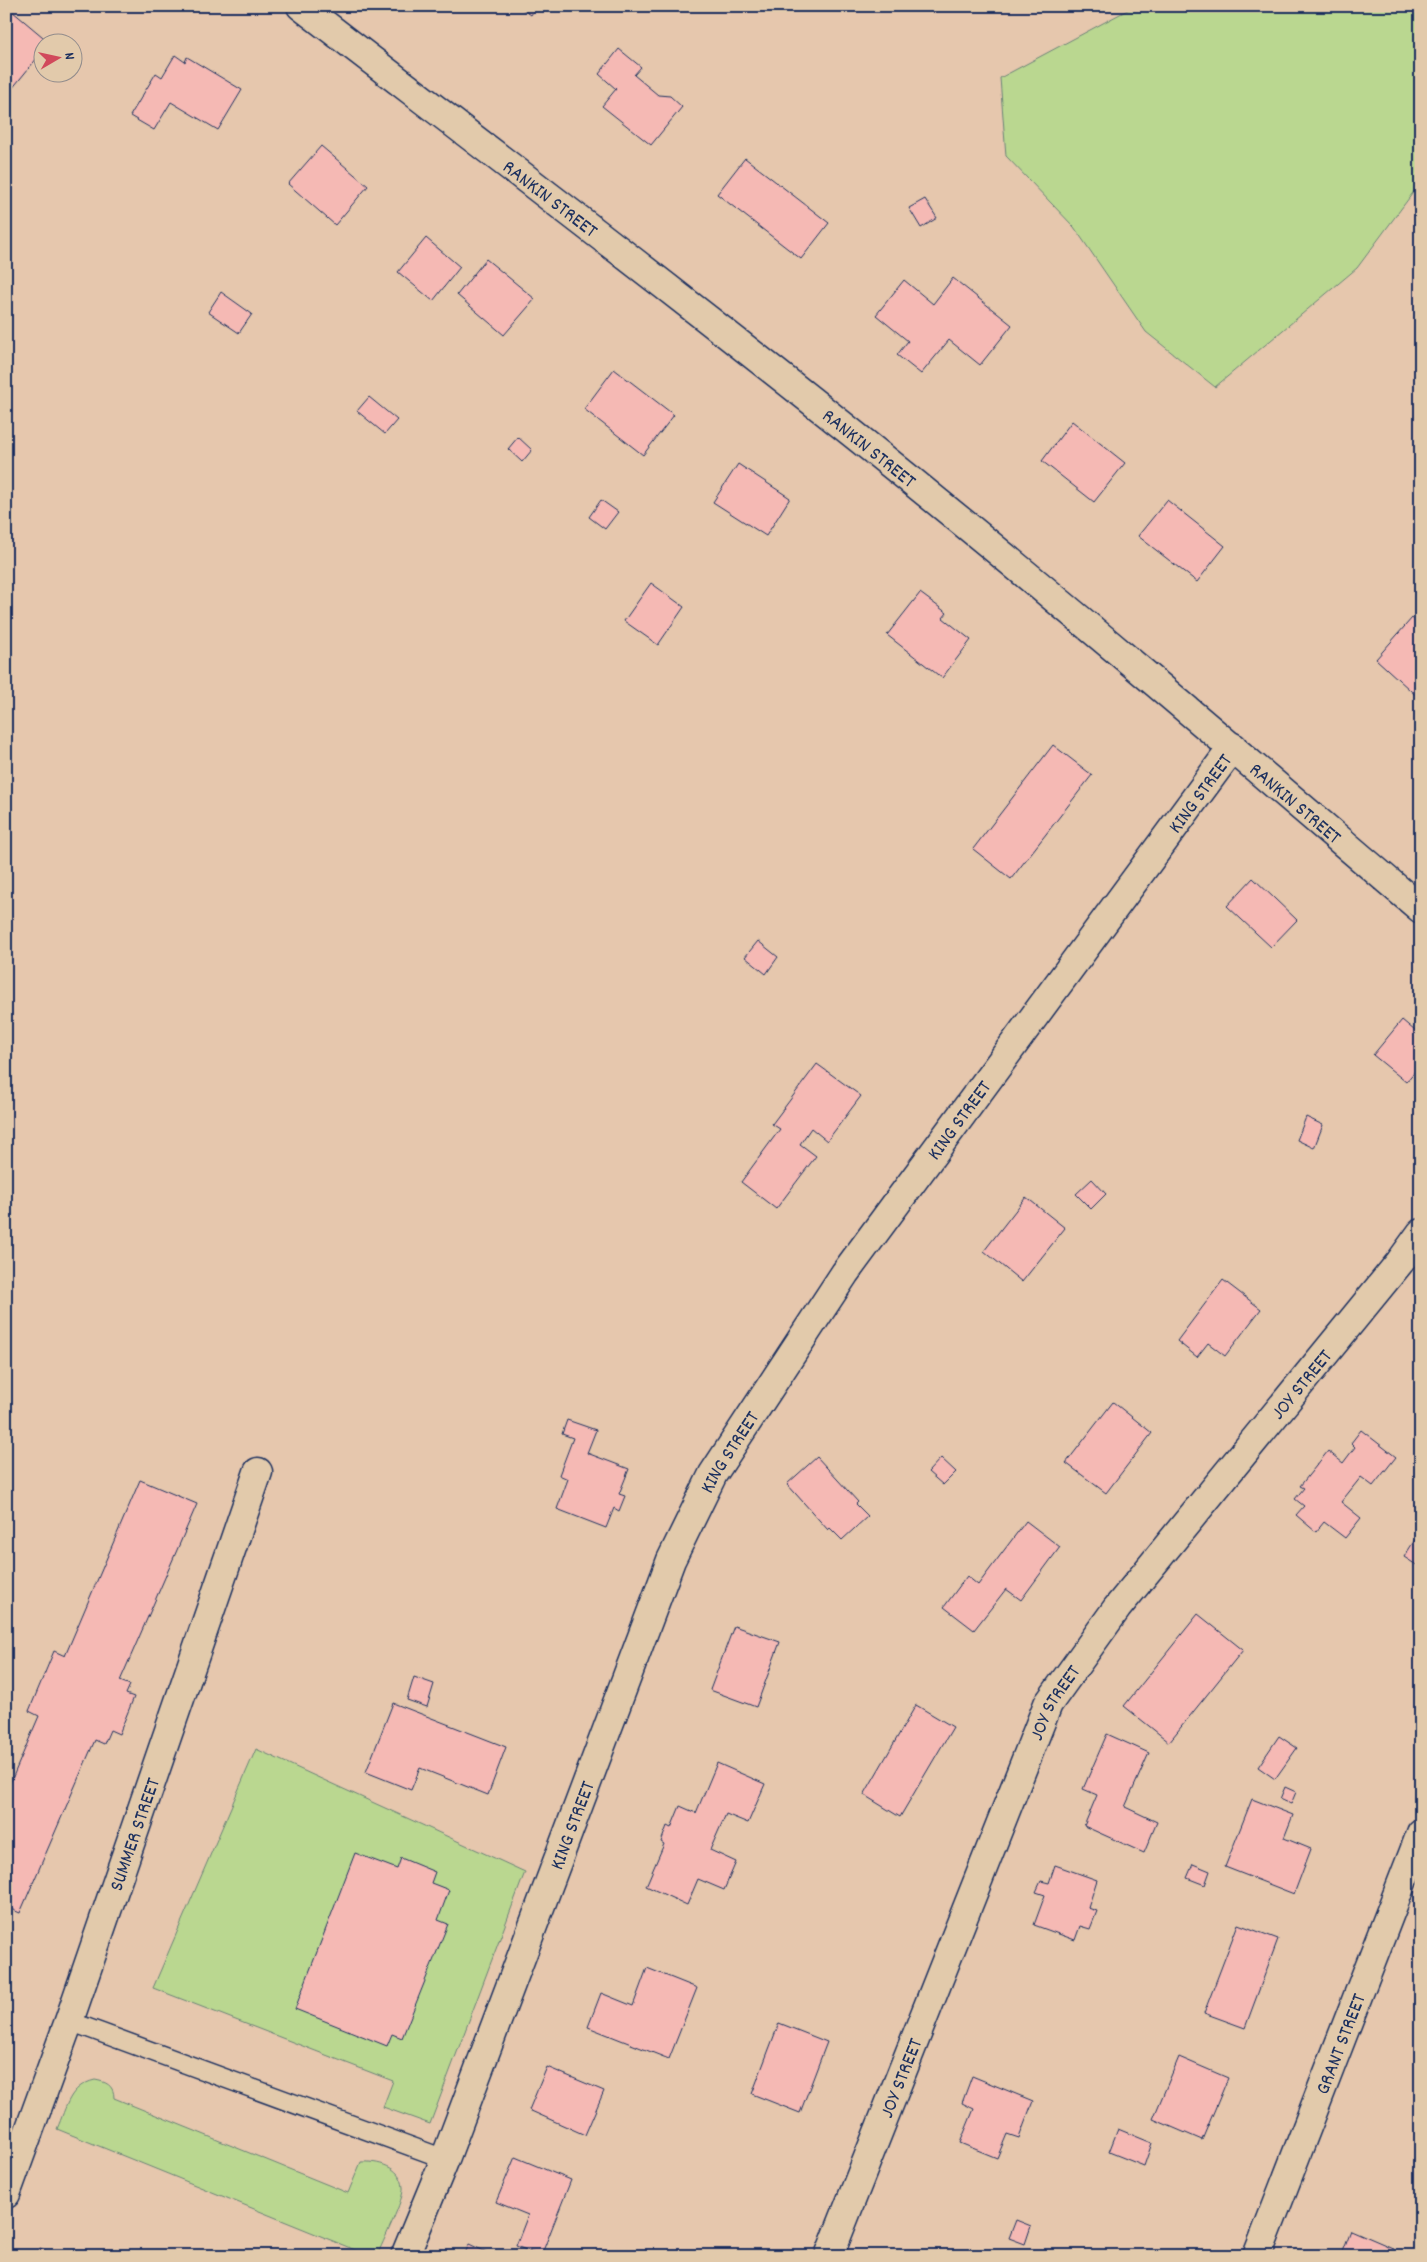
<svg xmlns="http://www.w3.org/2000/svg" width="1427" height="2262" font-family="Dekko,sans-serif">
  <rect width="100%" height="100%" fill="#e6c7ad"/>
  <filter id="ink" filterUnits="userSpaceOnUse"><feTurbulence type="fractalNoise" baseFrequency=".02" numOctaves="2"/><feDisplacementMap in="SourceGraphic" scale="10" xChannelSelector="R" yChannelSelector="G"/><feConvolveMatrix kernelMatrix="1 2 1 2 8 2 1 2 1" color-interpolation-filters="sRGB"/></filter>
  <g filter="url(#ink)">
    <path fill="#bad790" stroke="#6a8377" d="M1135 6H1421V182L1357 268 1215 387 1146 332 1074 227 1006 156 1000 78Z
      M256 1749 525 1872 430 2124 383 2107 393 2081 153 1988Z
      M95 2080C106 2082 114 2085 114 2098L348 2193 361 2162C377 2161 401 2166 403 2187 405 2198 382 2243 377 2256H370L57 2129C67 2106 69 2086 95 2080Z"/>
    <path fill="#f5b9b4" stroke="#1b2f5e" d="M6 6 49 42H42V52L11 90 6 85Z
      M518 6H537L531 15Z
      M619 49 641 67 634 75 658 95 670 96 682 107 651 145 602 106 616 89 599 74Z
      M175 55 185 62 187 57 242 90 218 130 171 102 154 130 130 116 156 73 162 77Z
      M321 146 368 186 335 225 288 184Z
      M745 158 829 223 801 259 717 194Z
      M925 199 937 218 921 228 909 208Z
      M426 238 460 267 433 301 398 272Z
      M486 259 535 299 504 335 457 295Z
      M953 278 1012 325 980 365 949 340 921 374 897 355 908 341 876 315 904 280 933 304Z
      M221 292 252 314 239 333 208 312Z
      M614 369 674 415 643 455 584 409Z
      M369 397 397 420 385 434 357 411Z
      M1072 421 1125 463 1094 502 1042 461Z
      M518 437 532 450 522 462 508 449Z
      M738 464 790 498 766 536 713 502Z
      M601 500 618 512 605 529 589 517Z
      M1167 500 1225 546 1197 582 1138 536Z
      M651 583 684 607 658 645 624 621Z
      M920 593 947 613 943 618 971 640 942 678 887 635Z
      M1412 618 1421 626V700L1376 659Z
      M1053 745 1092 775 1011 879 973 849Z
      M1253 878 1297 920 1271 947 1227 906Z
      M758 941 778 957 766 974 745 957Z
      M1402 1020 1421 1036V1064L1406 1082 1373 1055Z
      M817 1064 861 1096 827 1141 811 1128 800 1144 816 1156 776 1209 741 1182 780 1129 772 1124Z
      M1306 1117 1323 1125 1314 1148 1297 1140Z
      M1092 1179 1106 1194 1091 1209 1076 1194Z
      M1026 1197 1065 1228 1022 1282 984 1251Z
      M1223 1280 1261 1309 1225 1356 1208 1343 1197 1357 1177 1341Z
      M1113 1402 1152 1433 1106 1493 1066 1463Z
      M567 1420 596 1430 587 1453 629 1469 619 1494 625 1496 619 1511 614 1508 606 1528 557 1509 568 1479 559 1475 573 1438 562 1434Z
      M1361 1430 1396 1457 1373 1486 1361 1477 1341 1502 1361 1518 1345 1538 1324 1522 1316 1532 1296 1515 1304 1506 1295 1499 1304 1488 1300 1486 1328 1451 1343 1463 1355 1447 1351 1443Z
      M817 1457 858 1502 856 1504 868 1516 842 1540 830 1528 828 1530 787 1484Z
      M941 1458 956 1472 943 1485 928 1472Z
      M140 1480 197 1504 120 1681 130 1685 126 1694 134 1697 119 1734 110 1730 104 1744 95 1740 20 1913 6 1907V1793L39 1716 29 1711 54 1651 65 1656Z
      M1026 1521 1060 1547 1021 1600 1006 1589 974 1630 944 1607 967 1576 978 1585Z
      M1421 1530V1568L1404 1557Z
      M1198 1614 1243 1650 1169 1742 1124 1706Z
      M734 1626 780 1642 756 1707 710 1690Z
      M414 1677 434 1684 427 1707 407 1700Z
      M393 1703 506 1747 488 1795 420 1768 411 1790 366 1772Z
      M916 1705 953 1727 900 1817 864 1795Z
      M1107 1734 1149 1753 1125 1807 1157 1822 1144 1853 1084 1826 1097 1795 1083 1789Z
      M1279 1736 1297 1748 1275 1779 1258 1767Z
      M717 1763 765 1784 748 1823 726 1814 710 1850 736 1862 724 1890 698 1879 687 1905 646 1886 664 1844 661 1842 667 1826 671 1828 680 1806 696 1813Z
      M1285 1787 1296 1792 1291 1804 1280 1799Z
      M1252 1799 1293 1815 1284 1838 1311 1849 1294 1894 1225 1867Z
      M355 1853 397 1869 401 1858 435 1872 431 1883 449 1890 438 1920 448 1924 402 2038 392 2034 387 2046 295 2009Z
      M1193 1864 1210 1871 1205 1885 1187 1878Z
      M1055 1865 1097 1880 1088 1908 1097 1911 1090 1929 1080 1926 1075 1940 1034 1925 1045 1895 1036 1892 1041 1881 1049 1883Z
      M1238 1924 1278 1939 1245 2028 1204 2013Z
      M647 1968 697 1988 669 2059 588 2027 601 1993 633 2006Z
      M779 2023 827 2042 800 2113 752 2094Z
      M1179 2057 1228 2078 1202 2140 1153 2119Z
      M547 2067 604 2091 585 2135 529 2110Z
      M972 2076 1033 2101 1019 2138 1007 2134 997 2158 960 2143 974 2109 962 2103Z
      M1118 2129 1152 2143 1144 2166 1109 2152Z
      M515 2157 571 2180 541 2256 516 2246 528 2215 496 2202Z
      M1016 2220 1031 2226 1025 2244 1009 2238Z
      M1351 2230 1395 2249 1392 2256H1341Z
      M469 2244 495 2256H464Z
      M40 2248 60 2256H37Z"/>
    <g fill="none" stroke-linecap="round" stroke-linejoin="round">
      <g stroke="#1b2f5e" stroke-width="21">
        <path id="lane" d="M69 2021 445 2159"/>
      </g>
      <g stroke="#1b2f5e" stroke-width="31">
        <g id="street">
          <path id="s1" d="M301 6C513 169 727 331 934 499 1099 633 1259 771 1421 909"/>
          <path id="s2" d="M6 2194 69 2021 258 1472"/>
          <path id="s3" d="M405 2256 445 2159 671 1560 713 1474 845 1273 1233 747"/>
          <path id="s4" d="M829 2256 1048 1704 1117 1608 1400 1262 1421 1233"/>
          <path id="s5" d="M1257 2256 1421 1833"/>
        </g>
      </g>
      <use href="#lane" stroke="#e2caab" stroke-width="18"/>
      <use href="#street" stroke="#e2caab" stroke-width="28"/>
    </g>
  </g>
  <g text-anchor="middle" stroke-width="4" stroke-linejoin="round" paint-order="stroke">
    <g font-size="20" fill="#1b2f5e" stroke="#e2caab">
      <text dy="7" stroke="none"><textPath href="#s1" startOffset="315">RANKIN STREET</textPath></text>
      <text dy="7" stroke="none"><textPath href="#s1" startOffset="720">RANKIN STREET</textPath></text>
      <text dy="7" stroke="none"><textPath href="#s3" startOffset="1678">KING STREET</textPath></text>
      <text dy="7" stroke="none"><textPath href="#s1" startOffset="1275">RANKIN STREET</textPath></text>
      <text dy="7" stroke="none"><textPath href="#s3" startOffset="1272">KING STREET</textPath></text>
      <text dy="7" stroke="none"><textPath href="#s4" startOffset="1002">JOY STREET</textPath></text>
      <text dy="7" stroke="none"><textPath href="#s3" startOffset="868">KING STREET</textPath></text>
      <text dy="7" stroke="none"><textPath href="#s4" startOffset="598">JOY STREET</textPath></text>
      <text dy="7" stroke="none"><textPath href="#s3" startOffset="462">KING STREET</textPath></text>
      <text dy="7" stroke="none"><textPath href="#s2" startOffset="382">SUMMER STREET</textPath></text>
      <text dy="7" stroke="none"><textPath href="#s5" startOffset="228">GRANT STREET</textPath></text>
      <text dy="7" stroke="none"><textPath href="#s4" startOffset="192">JOY STREET</textPath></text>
    </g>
  </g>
  <rect width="1427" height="2262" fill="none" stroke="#e2caab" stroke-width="25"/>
  <rect x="12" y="12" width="1402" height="2237" fill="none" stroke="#1b2f5e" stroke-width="2" filter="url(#ink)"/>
  <g transform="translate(58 58) rotate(81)"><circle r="24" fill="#e2caab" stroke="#928c8c"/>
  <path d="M0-4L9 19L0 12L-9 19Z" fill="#d1495b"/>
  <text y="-8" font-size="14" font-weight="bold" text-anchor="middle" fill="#1b2f5e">N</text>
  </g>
</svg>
